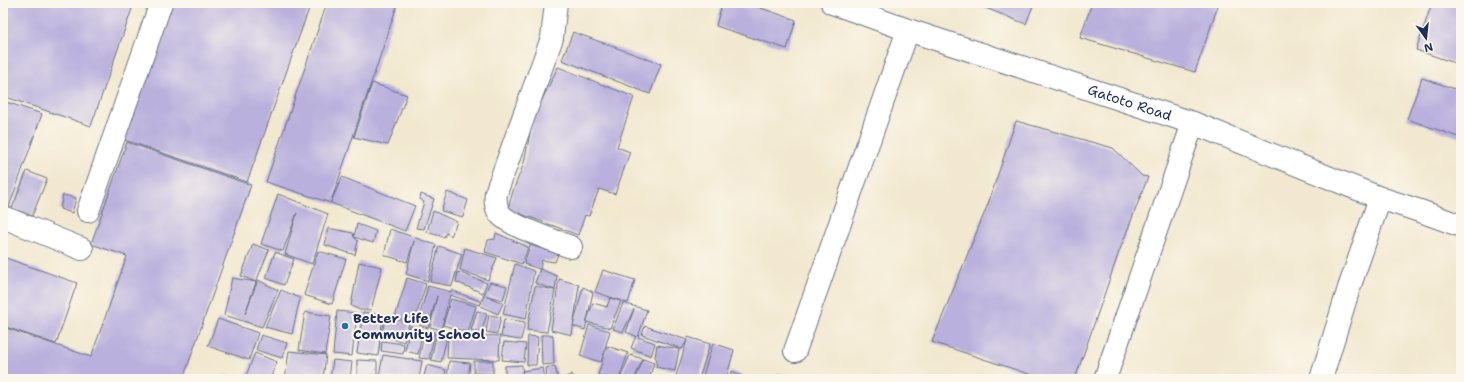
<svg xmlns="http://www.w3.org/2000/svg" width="1464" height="382" font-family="'Shantell Sans',sans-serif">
  <rect width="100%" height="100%" fill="#fbf7ec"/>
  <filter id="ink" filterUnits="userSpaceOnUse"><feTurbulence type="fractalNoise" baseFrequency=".025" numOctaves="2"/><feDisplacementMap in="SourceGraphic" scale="8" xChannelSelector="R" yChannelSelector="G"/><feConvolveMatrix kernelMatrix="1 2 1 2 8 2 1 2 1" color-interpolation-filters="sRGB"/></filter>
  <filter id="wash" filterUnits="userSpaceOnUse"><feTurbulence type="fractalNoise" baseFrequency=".012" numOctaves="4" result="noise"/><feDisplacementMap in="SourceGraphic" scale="16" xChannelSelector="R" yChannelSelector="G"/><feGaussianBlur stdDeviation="0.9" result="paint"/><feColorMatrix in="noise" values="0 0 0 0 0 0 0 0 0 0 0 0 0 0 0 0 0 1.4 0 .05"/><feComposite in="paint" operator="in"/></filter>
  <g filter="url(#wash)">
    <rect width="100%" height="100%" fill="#f2e8cf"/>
    <g id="blocks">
      <path fill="#b9b0dd" d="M3 3H134L91 126 3 96Z
        M170 3H311L247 182 122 139Z
        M327 3H398L331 202 342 177 415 206 405 231 331 203 266 182Z
        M585 3H595L594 7Z
        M722 3H746L796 20 787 49 716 26Z
        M973 3H1034L1026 24Z
        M1092 3H1219L1195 72 1080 38Z
        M1432 3H1461V65L1416 50Z
        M573 32 661 64 650 94 562 60Z
        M558 67 634 97 617 147 630 152 615 194 599 189 589 216 585 215 578 235 508 209 513 191 524 163 533 118Z
        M1422 78 1461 91V138L1407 119Z
        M372 83 407 95 388 145 354 137Z
        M3 101 42 114 9 207 3 205Z
        M1016 121 1113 148 1142 176 1148 177 1119 252 1075 379H1044L932 342 988 204Z
        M127 142 251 185 183 379H3V327L91 357 127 256 91 244Z
        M27 171 47 179 32 216 12 208Z
        M447 192 468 200 463 217 441 211Z
        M278 194 328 214 312 264 285 254 297 213 283 251 261 244Z
        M421 194 434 199 424 229 416 228 424 202 420 199Z
        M63 195 76 198 72 213 60 209Z
        M433 211 457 222 451 236 446 233 444 237 427 232Z
        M357 224 376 231 373 243 354 237 358 241 355 255 325 245 328 228 353 233 354 237Z
        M390 229 436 245 428 281 406 274 414 241 407 262 384 255Z
        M496 233 528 247 522 264 485 252 488 240 495 239Z
        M253 244 269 250 256 282 241 276Z
        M530 245 558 254 555 262 542 260 540 269 524 264Z
        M439 246 462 254 452 286 430 282Z
        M465 248 497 258 488 280 460 270Z
        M318 251 346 259 332 304 304 295Z
        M275 252 294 259 284 285 266 278Z
        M3 257 77 283 56 344 3 326Z
        M359 262 382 267 371 310H360L351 306Z
        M515 264 534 271 526 319 503 314Z
        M540 269 557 276 555 290 535 283Z
        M603 270 635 280 628 303 595 292Z
        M458 272 487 283 483 293 456 282Z
        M232 278 256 282 245 314 258 280 278 290 262 327 224 315Z
        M407 278 426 284 414 323 395 317Z
        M559 279 579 285 572 335 551 330Z
        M490 282 507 286 503 300 484 295Z
        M428 286 451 292V290L480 301 479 305 450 295 441 330 430 327 437 296 428 328 417 324Z
        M535 286 555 290 547 332 527 330Z
        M583 287 593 292 585 330 573 326Z
        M281 290 300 298 292 334 265 327Z
        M484 295 503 303 498 314 480 306Z
        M610 298 621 301 610 328 586 322 593 303 607 307Z
        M451 299 476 306 468 332 443 325Z
        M623 303 647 310 638 337 655 343 651 356 631 348 636 336 626 332 634 309 623 332 613 329Z
        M337 311 357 313 352 356 333 354Z
        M477 311 487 314 481 333 471 330Z
        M305 312 331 316 325 354 299 350Z
        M363 312 383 315 378 356 357 353Z
        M489 315 501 317 497 334 486 332Z
        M386 317 409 323 404 342 381 336Z
        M218 319 258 333 249 360 208 346Z
        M504 319 525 322 521 340 501 337Z
        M589 325 610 331 601 362 580 356Z
        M410 326 423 329 418 354 405 351Z
        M645 326 687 340 682 349 642 335Z
        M425 331 435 332 429 359 419 358Z
        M437 331 448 333 441 362 431 360Z
        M261 335 287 343 282 358 256 350Z
        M448 335 500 336 499 360 447 358Z
        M541 335H553L554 364 542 365Z
        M528 336 538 337 536 365H527Z
        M688 337 710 344 699 379H686L676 376Z
        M382 341 404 344 403 354 381 351Z
        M504 342 526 344 524 362 502 360Z
        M713 343 734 350 726 379H702Z
        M657 345 679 349 675 371 656 367 657 360 655 357Z
        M607 346 628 353 619 379H612L598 375Z
        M289 351 326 355 323 379H285Z
        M255 353 277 362 270 379 245 378Z
        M383 355 422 361 419 379H396L379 376Z
        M630 355 643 359 654 363 649 379H636L643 359 634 379H620Z
        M333 360 352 362 350 379H330Z
        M357 360 377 361V379H357Z
        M449 361 470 363 468 379H447Z
        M474 361H493V374L474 373Z
        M427 365 446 370 444 379H423Z
        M522 365 523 379H505V366Z
        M555 366 558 379H547L546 368Z
        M543 368 545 379H524L522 371Z
        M732 371 742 376 741 379H728Z
        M572 374 575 379H562Z
        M779 374 795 378V379H776Z
        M225 375 238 379H224Z
        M470 375 492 376V379H470Z"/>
    </g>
  </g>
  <g filter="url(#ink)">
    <use href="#blocks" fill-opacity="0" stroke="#667086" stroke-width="1"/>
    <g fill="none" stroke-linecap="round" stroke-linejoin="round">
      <g stroke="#667086" stroke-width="24">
        <g id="minor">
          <path d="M556 3 552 38 496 193C495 200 495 207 500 214 510 226 555 241 571 247"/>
          <path id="s1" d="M832 3 908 30 1193 123 1380 198 1423 212 1461 226"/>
          <path d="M88 211 161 3"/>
          <path d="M3 217 82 249"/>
          <path d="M795 351 908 30"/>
          <path d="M1105 379 1193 123"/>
          <path d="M1321 379 1349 288 1380 198"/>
        </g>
      </g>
      <use href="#minor" stroke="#fff" stroke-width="22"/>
    </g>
  </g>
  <circle fill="#1f6fb2" stroke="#fbf7ec" stroke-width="1.5" cx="345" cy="326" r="4"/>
  <g text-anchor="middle" stroke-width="4" stroke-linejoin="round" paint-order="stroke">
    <g font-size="14" fill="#1b2f5e" stroke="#fbf7ec">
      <text dy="5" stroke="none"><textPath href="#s1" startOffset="314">Gatoto Road</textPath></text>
    </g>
    <g font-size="14" font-weight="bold" fill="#1b2f5e" stroke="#fbf7ec" text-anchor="start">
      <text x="353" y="323">Better Life<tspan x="353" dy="16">Community School</tspan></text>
    </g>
  </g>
  <rect width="1464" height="382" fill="none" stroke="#fbf7ec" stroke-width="16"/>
  <g transform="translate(1426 38) rotate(165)" stroke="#fbf7ec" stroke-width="3" paint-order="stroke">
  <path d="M0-3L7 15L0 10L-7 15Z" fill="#1b2f5e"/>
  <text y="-6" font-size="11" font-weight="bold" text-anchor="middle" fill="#1b2f5e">N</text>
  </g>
</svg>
